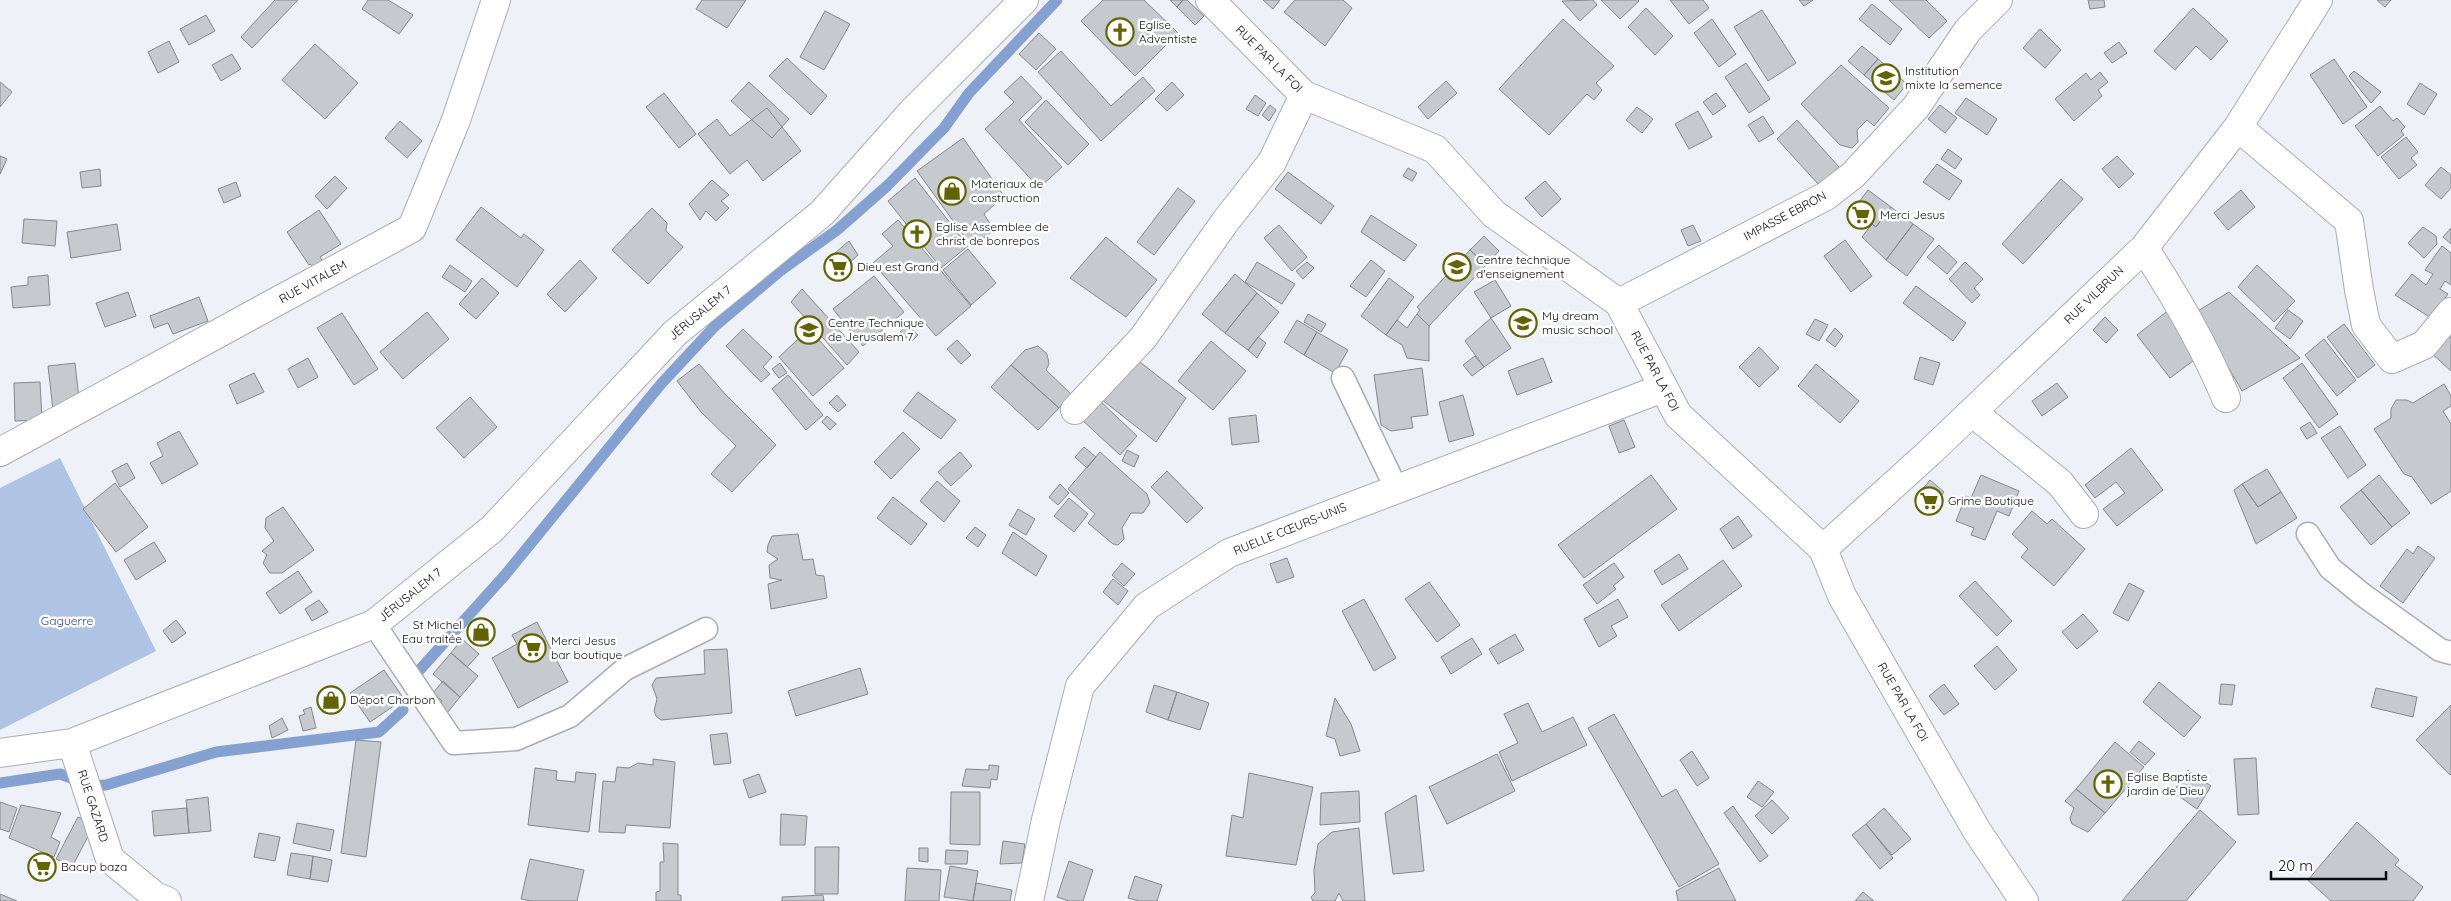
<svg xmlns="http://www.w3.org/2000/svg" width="2451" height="901" font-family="Quicksand,sans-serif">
  <rect width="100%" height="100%" fill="#eef1f7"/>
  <path fill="#afc3e5" d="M60 458 156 651 0 730V488Z"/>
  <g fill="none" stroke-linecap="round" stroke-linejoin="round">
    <path stroke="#85a1d1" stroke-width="11" d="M416 674 505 575 661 384 715 326 780 271 837 230 887 186 944 128 969 93 1057 0
      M0 783 60 774 93 786 106 785 216 752 379 732 403 710"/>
  </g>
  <path fill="#c6cacf" stroke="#85888e" d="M275 0H298L252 48 241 37Z
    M368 0H388L413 15 399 34 362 9Z
    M702 0H746L727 28 696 9Z
    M1103 0H1144L1178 33 1135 76 1081 21Z
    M1170 0H1183L1177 7Z
    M1183 0H1187L1204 16 1195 25 1177 7Z
    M1263 0H1280L1273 9Z
    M1295 0H1343L1352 8 1325 46 1284 12Z
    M1593 0 1597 5 1580 21 1562 1Z
    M1601 0H1638L1639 1 1620 19Z
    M1670 0H1703L1709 8 1689 24Z
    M1799 0H1813L1804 6Z
    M1889 0H1926L1947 21 1929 38Z
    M2088 0H2104L2105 7 2090 9Z
    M2377 0H2391L2385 7Z
    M1872 4 1902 29 1890 45 1859 19Z
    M1646 8 1673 36 1655 55 1628 27Z
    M2193 8 2228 41 2211 60 2196 46 2175 70 2154 51Z
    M1762 10 1796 63 1768 81 1734 27Z
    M825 11 850 24 824 70 800 57Z
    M206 15 215 31 189 45 180 29Z
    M1563 19 1614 66 1596 83 1602 90 1594 100 1587 94 1549 135 1499 89Z
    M1712 19 1736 54 1719 67 1694 33Z
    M2040 29 2061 50 2045 68 2023 48Z
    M1039 33 1056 49 1036 70 1019 54Z
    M169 41 179 62 158 73 148 52Z
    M2119 42 2127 53 2112 63 2104 53Z
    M315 44 358 83 325 119 282 80Z
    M1862 46 1878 59 1864 75 1848 61Z
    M1061 51 1111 106 1143 77 1155 91 1101 141 1038 72Z
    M232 54 241 69 221 81 212 65Z
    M787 58 827 96 811 115 769 76Z
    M1878 59 1907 84 1894 100 1864 75Z
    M2334 59 2367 107 2343 124 2310 75Z
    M1746 63 1770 99 1749 113 1725 77Z
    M1841 65 1889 108 1874 126 1867 120 1857 130 1858 142 1852 148 1840 145 1801 104Z
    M2354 71 2381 92 2371 103 2349 76Z
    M2100 72 2108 82 2098 90 2102 96 2074 121 2055 99 2086 73 2091 80Z
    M1021 76 1042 98 1019 120 1062 167 1039 188 985 129 1014 102 1004 92Z
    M1446 81 1457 93 1428 119 1418 107Z
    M0 82 12 92 0 107Z
    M749 82 789 119 772 138 731 101Z
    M1172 82 1184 95 1167 111 1155 99Z
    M2420 83 2437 94 2424 115 2407 104Z
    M664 93 696 134 679 148 646 107Z
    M1716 93 1726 106 1713 115 1703 102Z
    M1255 95 1266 103 1258 116 1246 109Z
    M1966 98 1997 119 1987 135 1955 113Z
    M1046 100 1089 144 1068 165 1025 122Z
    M1270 105 1276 110 1269 121 1262 115Z
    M1940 105 1957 118 1945 133 1928 119Z
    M2380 106 2393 121 2397 118 2405 127 2401 131 2404 135 2378 156 2355 126Z
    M1637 107 1653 119 1642 133 1626 120Z
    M767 108 801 151 763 181 747 160 730 174 698 134 717 119 730 136Z
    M1698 111 1712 137 1689 149 1675 124Z
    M1763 116 1774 133 1759 142 1748 125Z
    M1797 120 1839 167 1819 185 1777 139Z
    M400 121 422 141 407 158 385 138Z
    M2406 137 2418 152 2411 158 2417 165 2399 179 2381 157Z
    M963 138 1004 196 984 214 994 230 972 247 917 171Z
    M1948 149 1962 159 1955 169 1941 159Z
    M0 156 7 159 0 174Z
    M2117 156 2134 174 2119 188 2102 169Z
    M1937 164 1962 181 1949 200 1923 182Z
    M2441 167 2451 175V188L2441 199 2425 185Z
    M1408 168 1417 173 1412 181 1403 176Z
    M100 169 101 186 82 188 80 172Z
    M1288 172 1334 206 1321 224 1275 189Z
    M335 176 347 188 327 209 315 196Z
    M915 178 968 246 941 268 888 201Z
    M2061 179 2083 199 2023 264 2002 244Z
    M712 180 729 195 721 201 729 208 716 221 706 211 700 220 689 204Z
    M1545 181 1561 199 1542 217 1525 198Z
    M236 182 241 196 224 203 218 189Z
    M1178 188 1195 201 1154 255 1137 242Z
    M1868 190 1891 207 1876 227 1853 210Z
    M2241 190 2255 207 2228 230 2214 213Z
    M481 207 521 238 524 234 544 250 517 287 456 240Z
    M1891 207 1913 224 1886 260 1862 237 1872 224 1876 227Z
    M652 208 667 223 666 231 683 247 648 284 612 250Z
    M319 210 341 244 320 257 323 262 314 268 310 264 309 265 287 232Z
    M1371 215 1417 245 1404 261 1361 232Z
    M24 219 57 221 55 246 22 243Z
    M898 220 971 306 936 336 873 263 893 246 882 234Z
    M117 224 121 250 71 258 67 232Z
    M1913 224 1934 239 1907 276 1886 260Z
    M1279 225 1307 257 1292 271 1264 238Z
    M1693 225 1701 241 1688 246 1681 230Z
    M2423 227 2436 236 2437 244 2424 258 2408 243Z
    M2451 228V244L2443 237Z
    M1484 236 1499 251 1486 265 1470 250Z
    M1106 237 1157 280 1126 317 1070 278Z
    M1845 240 1872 276 1851 292 1824 256Z
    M849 241 858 255 847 265 835 253Z
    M1939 245 1957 262 1947 274 1927 257Z
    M2442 246 2451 253V285L2445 281 2440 289 2448 294 2431 318 2395 295 2412 274 2426 285 2433 274 2425 270Z
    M968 249 996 283 971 305 943 270Z
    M1470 250 1486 265 1429 326 1417 314 1420 310 1417 307Z
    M580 260 597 278 565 312 547 294Z
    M1371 260 1385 271 1366 297 1350 286Z
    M1257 262 1295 284 1282 304 1245 282Z
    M1307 262 1314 268 1303 279 1296 271Z
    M1965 262 1983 279 1974 288 1980 295 1972 303 1949 279Z
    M450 265 472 281 465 292 442 277Z
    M2257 265 2295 301 2274 322 2238 287Z
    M1235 274 1257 293 1225 333 1202 314Z
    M48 275 50 305 13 308 11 287 28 285V277Z
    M874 276 904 312 863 346 833 309Z
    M482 278 499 293 476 319 459 304Z
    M1389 278 1414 297 1386 335 1361 316Z
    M1495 280 1511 306 1491 318 1474 292Z
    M1916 286 1966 323 1953 341 1903 303Z
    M802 289 859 352 847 365 791 302Z
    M128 292 136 316 105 327 96 303Z
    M2229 292 2300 358 2242 391 2196 312Z
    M1257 293 1279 312 1248 350 1225 333Z
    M199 297 208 321 173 334 168 323 154 328 150 316Z
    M2170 309 2201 355 2170 378 2137 335Z
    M2288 310 2303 321 2290 339 2275 328Z
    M427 312 449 339 403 379 380 352Z
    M342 313 378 369 354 385 317 328Z
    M1308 314 1326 324 1321 332 1304 322Z
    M1417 314 1429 326V361L1407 358 1402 345 1386 335 1397 320 1407 328Z
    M2105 317 2118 330 2106 343 2093 330Z
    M1491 318 1511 348 1484 367 1465 341Z
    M1815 319 1828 325 1819 341 1806 334Z
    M1297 320 1317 332 1304 355 1284 342Z
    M2344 324 2375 365 2358 378 2327 337Z
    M907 325 918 335 911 342 900 332Z
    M1835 328 1843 336 1835 347 1826 340Z
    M743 329 772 357 763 367 770 374 761 382 726 346Z
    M809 329 844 368 813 396 779 357Z
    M2451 329V371L2429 351Z
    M1317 332 1348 350 1335 373 1304 355Z
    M1258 337 1266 343 1257 358 1248 350Z
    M2324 339 2356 380 2337 396 2305 355Z
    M957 340 971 355 961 364 947 349Z
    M1211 341 1246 371 1213 410 1178 381Z
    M1038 346 1047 354 1049 364 1046 370 1071 394 1059 408 1011 365 1025 350Z
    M1759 347 1779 368 1759 387 1739 367Z
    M1475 356 1484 367 1472 376 1463 365Z
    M1920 357 1940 363 1933 385 1914 379Z
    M308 358 318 377 298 388 288 369Z
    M1543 358 1552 382 1517 395 1508 371Z
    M1136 359 1186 398 1156 442 1097 396Z
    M75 363 80 407 53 410 48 366Z
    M780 363 787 373 779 378 772 369Z
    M2302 363 2338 414 2319 428 2283 378Z
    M699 364 726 395 776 445 732 492 711 474 736 446 701 412 677 381Z
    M1816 364 1859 401 1840 423 1798 386Z
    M1011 365 1059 408 1038 430 991 387Z
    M1422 368 1428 415 1411 417 1413 428 1391 431 1381 425 1374 375Z
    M254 373 264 392 237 404 229 385Z
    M788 375 823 415 806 430 772 389Z
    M40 382 42 420 15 421 14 383Z
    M2057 383 2068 397 2042 416 2032 401Z
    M2444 384 2451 396V406L2443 411 2451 424V491L2431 504 2412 477 2404 474 2374 429 2391 418V409L2396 400H2407L2413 403Z
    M918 392 956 420 941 439 903 411Z
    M837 395 846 405 838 412 829 403Z
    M1463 395 1474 435 1449 442 1439 402Z
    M470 397 497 427 464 458 436 428Z
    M1100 401 1137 436 1120 455 1082 420Z
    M1256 415 1259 442 1232 445 1229 418Z
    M827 416 836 424 830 430 822 422Z
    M1624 420 1635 447 1619 453 1609 426Z
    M2310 422 2317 433 2307 439 2300 428Z
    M2340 426 2366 465 2348 478 2321 438Z
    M179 431 198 464 162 484 150 463 163 456 157 443Z
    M903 432 920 449 891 479 874 462Z
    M1084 447 1096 457 1087 468 1075 457Z
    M2131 448 2163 490 2117 526 2103 509 2125 493 2116 482 2095 498 2085 485Z
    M1127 450 1139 456 1134 467 1122 461Z
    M960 452 972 466 951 486 938 472Z
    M1100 452 1147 494 1150 503 1143 513H1131L1122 528 1124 539 1118 545 1113 544 1088 523 1095 514 1068 489Z
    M127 463 135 478 120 487 112 471Z
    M2267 469 2281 492 2258 507 2242 484Z
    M1167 471 1203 508 1187 523 1151 487Z
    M1651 475 1677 509 1584 578 1558 545Z
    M1981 475 2019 491 2009 516 1997 511 1985 540 1971 535 1974 528 1956 521 1966 496 1971 498Z
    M2379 475 2410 513 2392 527 2361 490Z
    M1930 480 1944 492 1933 506 1918 495Z
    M937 481 960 501 944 522 920 501Z
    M115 483 148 527 116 552 83 509Z
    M1060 484 1069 493 1058 505 1049 497Z
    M2242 484 2258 507 2281 492 2297 518 2256 544 2234 490Z
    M2361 490 2392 527 2371 545 2340 507Z
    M893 497 927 524 911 545 877 518Z
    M1069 498 1088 514 1074 532 1054 516Z
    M283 507 314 550 282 573H270L263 563 267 555 262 551 274 541 265 528 266 518Z
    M1018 509 1035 519 1026 535 1009 525Z
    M2032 511 2047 524 2052 519 2085 549 2054 586 2021 557 2028 549 2012 534Z
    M1738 516 1752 536 1733 549 1720 529Z
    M975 527 986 535 978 547 966 538Z
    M1013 532 1047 556 1036 576 1002 553Z
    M798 534 803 560 813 559 816 575 824 576 827 598 771 609 768 584 782 580 770 578 769 565 778 559 767 552 768 545 772 536Z
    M154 542 166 561 136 580 124 560Z
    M2418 546 2435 558 2403 603 2380 586 2407 549 2413 554Z
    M1679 554 1688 569 1662 585 1654 571Z
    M1287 558 1294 577 1277 583 1270 564Z
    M1723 560 1742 586 1679 631 1661 605Z
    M1122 563 1135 574 1124 586 1112 575Z
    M1614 563 1624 577 1613 586 1616 589 1597 604 1583 585Z
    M298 571 312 592 280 614 266 593Z
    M1113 579 1128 591 1118 605 1103 592Z
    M1975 581 2012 621 1997 636 1959 596Z
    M1429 582 1460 625 1437 642 1405 599Z
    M2129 583 2144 591 2128 621 2113 613Z
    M1364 599 1396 658 1374 671 1342 611Z
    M1618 599 1628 617 1611 626 1617 636 1599 647 1584 619Z
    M319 600 328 612 312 621 305 609Z
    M2083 614 2098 631 2077 649 2062 632Z
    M176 620 186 633 172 643 163 631Z
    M537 622 568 682 518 708 492 658 517 644 512 635Z
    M1515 634 1524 650 1498 664 1489 649Z
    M1472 638 1482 654 1451 674 1441 657Z
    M462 639 479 654 467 667 451 653Z
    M1997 646 2017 670 1995 690 1974 666Z
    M727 649 732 713 661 720 656 716 654 711 657 699 652 685 656 678 705 674 704 650Z
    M451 653 478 676 460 697 433 674Z
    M860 668 868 694 796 716 788 691Z
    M384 670 404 699 370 722 350 693Z
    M443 681 460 697 447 713 439 706 442 701 433 693Z
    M2159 682 2201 717 2184 737 2143 702Z
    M1944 684 1959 704 1944 715 1929 696Z
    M2221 684 2235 685 2232 705 2219 704Z
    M1154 685 1177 692 1168 720 1146 712Z
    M2376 688 2417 697 2413 717 2371 707Z
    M1177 692 1209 703 1200 730 1168 720Z
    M1335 698 1351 724 1360 751 1340 756 1335 739 1326 736Z
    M1528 703 1542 732 1573 717 1587 745 1512 781 1499 752 1518 743 1504 714Z
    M2451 705V774L2450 775 2416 740Z
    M311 707 316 728 303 731 299 716 305 714 303 710Z
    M1614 714 1662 797 1676 789 1719 864 1679 887 1588 728Z
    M282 718 288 730 272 738 269 726Z
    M727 733 731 763 714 765 710 735Z
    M356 740 381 742 366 857 341 853Z
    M2139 741 2155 754 2145 765 2130 752Z
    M2115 742 2144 767 2105 813 2076 789Z
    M1692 751 1709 778 1697 786 1680 760Z
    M1497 754 1515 791 1447 824 1429 787Z
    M2256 758 2259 814 2238 815 2234 759Z
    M653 759 675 762 670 828 626 825 625 833 599 832 603 781 615 782 617 767 629 768 638 763 653 765Z
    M989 765 999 766 997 780 991 779 990 788 962 786 966 769 989 770Z
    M535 768 557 771 556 780 575 782 576 772 596 774 589 832 528 825Z
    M2188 770 2211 786 2197 809 2173 792Z
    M1249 773 1313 787 1296 865 1226 856 1232 815 1243 818Z
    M759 774 766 792 749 798 743 780Z
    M1758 781 1774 792 1762 807 1747 797Z
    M2076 789 2105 813 2088 832 2072 824 2070 818 2074 808 2065 801Z
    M1359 791 1360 822 1320 825 1321 793Z
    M951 792H980V845L950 844Z
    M1416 795 1424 871 1393 874 1385 813Z
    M208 797 211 831 189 833 186 800Z
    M1772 800 1789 818 1772 834 1755 816Z
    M0 802 17 808 9 832 0 829Z
    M21 805 61 813 51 837 60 842 54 857 9 838Z
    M1733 806 1768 856 1760 862 1724 813Z
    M187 808 189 833 154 836 152 811Z
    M1884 808 1911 839 1892 855 1866 824Z
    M2200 810 2236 842 2186 901H2122Z
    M781 814 807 816 805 845H780Z
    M78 817 94 825 72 867 56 859Z
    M2357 822 2399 860 2395 865 2423 887 2413 901H2331L2308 880Z
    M297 823 334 830 330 851 293 843Z
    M1866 824 1893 858 1880 869 1852 835Z
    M1359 828 1365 901H1343L1339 893 1335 901H1313L1311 897 1315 893 1314 870 1318 844 1332 832Z
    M259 833 280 837 275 861 254 857Z
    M1003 841 1025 844 1022 863 1000 864Z
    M663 843 678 844V895H681V901H656V892L660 891V862H664Z
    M815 847H839L838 894H815Z
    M919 848H928V862L919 861Z
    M946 850 968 851 967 864H945Z
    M291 853 313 856 310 879 287 875Z
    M313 856 332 860 328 882 310 879Z
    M530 859 584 870 577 901H531L521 899Z
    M1069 861 1093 870 1083 901H1069L1057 897Z
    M950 866 978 871 973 901 944 897Z
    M907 868 941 870 939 901H905Z
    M1719 868 1736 901H1678L1676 891Z
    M1135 876 1162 885 1157 901H1139L1128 898Z
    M976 883 1012 890 1010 901H973Z
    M1863 892 1874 901H1855Z
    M0 894 17 901H0Z
    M823 895 824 901H782V897Z"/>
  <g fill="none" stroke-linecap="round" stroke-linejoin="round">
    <g stroke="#aaadb3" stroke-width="25">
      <path id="service" d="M1343 378 1396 488
        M2308 534 2330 568 2363 595 2440 650 2451 653
        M374 624 454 743 516 739 570 716 625 669 706 629"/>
    </g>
    <g stroke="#aaadb3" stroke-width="30">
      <path id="minor" d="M1210 0 1304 95 1435 149 1494 214 1619 303 1678 415 1823 549 1842 596 1977 831 2024 901
        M2238 127 2349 221 2359 290 2366 325 2392 359 2424 345 2451 312
        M2144 248C2176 297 2203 343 2226 398
        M1619 303 1826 196 1853 175 1916 107 1968 30 1998 0
        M1075 410 1143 338 1225 222 1272 162 1304 95
        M1972 412 2060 483 2084 514
        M0 452 412 228 456 120 496 0
        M1823 549 1931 451 2144 248 2238 127 2318 0
        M72 743 110 859 155 896 167 901
        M0 753 72 743 374 624 492 529 675 333 822 213 912 112 1024 0
        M1029 901 1046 820 1080 686 1147 606 1229 553 1663 388"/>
    </g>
    <use href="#service" stroke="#fff" stroke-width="22"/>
    <use href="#minor" stroke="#fff" stroke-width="28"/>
  </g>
  <defs>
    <g id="church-ring" transform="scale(1.4375)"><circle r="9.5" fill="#fefefe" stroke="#616400" stroke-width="1.5"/><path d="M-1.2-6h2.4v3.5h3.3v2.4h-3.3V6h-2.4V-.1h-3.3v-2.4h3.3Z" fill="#616400"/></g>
    <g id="school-ring" transform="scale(1.4375)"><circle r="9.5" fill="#fefefe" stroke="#616400" stroke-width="1.5"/><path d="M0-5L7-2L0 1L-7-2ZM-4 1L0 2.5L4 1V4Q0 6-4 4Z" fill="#616400"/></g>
    <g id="shop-ring" transform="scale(1.4375)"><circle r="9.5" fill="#fefefe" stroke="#616400" stroke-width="1.5"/><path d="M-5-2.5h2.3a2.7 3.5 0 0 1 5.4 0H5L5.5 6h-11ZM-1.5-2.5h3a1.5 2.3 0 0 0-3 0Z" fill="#616400"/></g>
    <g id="supermarket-ring" transform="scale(1.4375)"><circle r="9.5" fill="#fefefe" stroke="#616400" stroke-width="1.5"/><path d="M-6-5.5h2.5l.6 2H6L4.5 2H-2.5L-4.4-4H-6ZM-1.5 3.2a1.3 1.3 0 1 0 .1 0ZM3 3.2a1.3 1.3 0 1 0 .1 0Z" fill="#616400"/></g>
    <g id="university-ring" transform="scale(1.4375)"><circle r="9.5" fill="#fefefe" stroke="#616400" stroke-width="1.5"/><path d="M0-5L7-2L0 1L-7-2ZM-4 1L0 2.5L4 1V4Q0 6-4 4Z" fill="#616400"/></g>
  </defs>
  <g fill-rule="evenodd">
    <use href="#church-ring" x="1120" y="32"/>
    <use href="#school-ring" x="1886" y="78"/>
    <use href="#shop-ring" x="952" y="191"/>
    <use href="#supermarket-ring" x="1861" y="215"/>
    <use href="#church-ring" x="917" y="234"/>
    <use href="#supermarket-ring" x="838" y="267"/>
    <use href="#school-ring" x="1457" y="267"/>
    <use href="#school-ring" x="1523" y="323"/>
    <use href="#university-ring" x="809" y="330"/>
    <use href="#supermarket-ring" x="1929" y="501"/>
    <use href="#shop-ring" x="481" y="632"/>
    <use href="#supermarket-ring" x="532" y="648"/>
    <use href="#shop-ring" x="331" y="700"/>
    <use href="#church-ring" x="2108" y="784"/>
    <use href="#supermarket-ring" x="42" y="867"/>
  </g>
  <g text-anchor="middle" stroke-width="5" stroke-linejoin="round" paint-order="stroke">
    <g font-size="12" fill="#0b0c0e" stroke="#fefefe" text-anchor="start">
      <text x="1139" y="29">Eglise<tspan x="1139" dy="14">Adventiste</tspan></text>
      <text x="1905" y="75">Institution<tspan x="1905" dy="14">mixte la semence</tspan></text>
      <text x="971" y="188">Materiaux de<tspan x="971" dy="14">construction</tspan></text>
      <text x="1880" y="219">Merci Jesus</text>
      <text x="936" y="231">Eglise Assemblee de<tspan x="936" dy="14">christ de bonrepos</tspan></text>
      <text x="1476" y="264">Centre technique<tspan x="1476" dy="14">d'enseignement</tspan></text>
      <text x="857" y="271">Dieu est Grand</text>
      <text x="1542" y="320">My dream<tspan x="1542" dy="14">music school</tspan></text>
      <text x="828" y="327">Centre Technique<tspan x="828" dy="14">de Jerusalem 7</tspan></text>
      <text x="1948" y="505">Grime Boutique</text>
      <text x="462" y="629" text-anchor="end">St Michel<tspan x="462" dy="14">Eau traitée</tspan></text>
      <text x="551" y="645">Merci Jesus<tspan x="551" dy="14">bar boutique</tspan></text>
      <text x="350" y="704">Dépot Charbon</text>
      <text x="2127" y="781">Eglise Baptiste<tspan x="2127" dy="14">jardin de Dieu</tspan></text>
      <text x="61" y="871">Bacup baza</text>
    </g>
    <g font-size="12" fill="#0b0c0e" stroke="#fefefe">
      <text transform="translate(1269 59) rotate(45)" y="4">RUE PAR LA FOI</text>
      <text transform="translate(1785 216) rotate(-28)" y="4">IMPASSE EBRON</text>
      <text transform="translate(313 282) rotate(-29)" y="4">RUE VITALEM</text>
      <text transform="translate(2094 295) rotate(-44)" y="4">RUE VILBRUN</text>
      <text transform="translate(700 313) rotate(-40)" y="4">JÉRUSALEM 7</text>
      <text transform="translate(1655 371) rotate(62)" y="4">RUE PAR LA FOI</text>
      <text transform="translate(1290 529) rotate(-22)" y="4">RUELLE CŒURS-UNIS</text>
      <text transform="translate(410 595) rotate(-39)" y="4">JÉRUSALEM 7</text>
      <text transform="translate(1903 702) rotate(60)" y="4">RUE PAR LA FOI</text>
      <text transform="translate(93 806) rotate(72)" y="4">RUE GAZARD</text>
    </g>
    <g font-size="12" fill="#2a4a87" stroke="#fefefe">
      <text x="67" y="625">Gaguerre</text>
    </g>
  </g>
  <path d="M2271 871v8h115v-8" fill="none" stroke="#0b0c0e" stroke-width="2.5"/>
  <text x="2278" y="871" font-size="15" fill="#0b0c0e" stroke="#fefefe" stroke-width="4" paint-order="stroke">20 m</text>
</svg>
